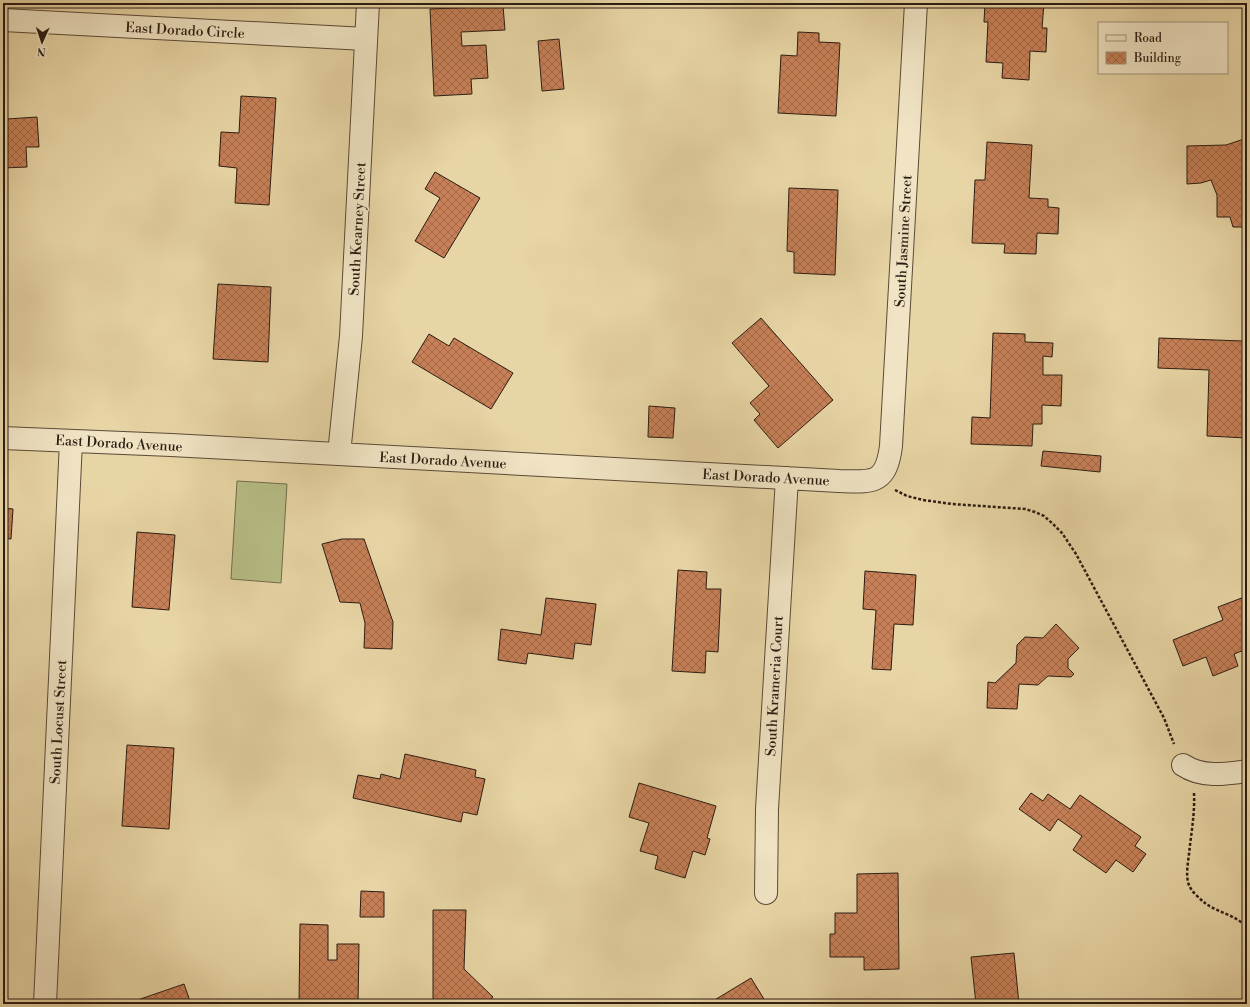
<svg xmlns="http://www.w3.org/2000/svg" width="1250" height="1007" font-family="'Libre Bodoni',serif">
  <defs>
    <pattern id="building-cross-hatch" width="8" height="8" patternUnits="userSpaceOnUse"><rect width="8" height="8" fill="#c78057"/><path d="M0 0l8 8M0 8l8-8" fill="none" stroke="#a26847"/></pattern>
  </defs>
  <rect width="100%" height="100%" fill="#e8d5a5"/>
  <filter id="stains"><feTurbulence type="fractalNoise" baseFrequency=".005" numOctaves="4"/><feColorMatrix values="0 0 0 0 .2 0 0 0 0 .09 0 0 0 0 .02 0 0 0 .5 -.17"/></filter>
  <radialGradient id="worn" r=".72"><stop offset=".6" stop-color="#630" stop-opacity="0"/><stop offset="1" stop-color="#630" stop-opacity=".3"/></radialGradient>
  <path fill="#b7bd85" stroke="#716c4c" d="M237 481 287 484 281 583 231 579Z"/>
  <path fill="url(#building-cross-hatch)" stroke="#2b1c12" d="M985 3H1044L1042 28H1047L1046 52 1030 51 1029 80 1002 78 1003 63 986 62 988 22H984Z
    M503 6 505 30 461 32 462 46 486 45 488 78 471 79 472 94 434 96 430 9Z
    M798 32 819 33V42L840 43 836 116 778 113 781 55 797 56Z
    M559 39 564 89 542 91 538 41Z
    M3 95H6L7 119 37 117 39 147H26L27 167 3 168Z
    M241 96 276 98 269 205 235 203 237 168 219 166 221 132 239 133Z
    M1247 138V242H1245V227H1233L1230 217H1217V195L1211 180 1201 183 1187 184V146L1226 145Z
    M987 142 1032 145 1029 198 1048 199V207L1059 208 1058 234 1037 233 1036 254 1004 253 1005 244 972 243 975 180H985Z
    M435 172 480 198 444 258 415 241 440 198 425 189Z
    M789 188 838 190 835 275 794 273V252L787 251Z
    M218 284 271 287 268 362 213 359Z
    M761 318 833 400 778 448 754 420 760 414 750 403 769 386 732 343Z
    M993 333 1025 334V342L1053 343 1052 357 1043 356V375H1062L1061 406 1042 405V424H1033L1032 446 971 444 972 417 990 418Z
    M429 334 449 346 454 338 513 373 491 409 412 362Z
    M1159 338 1243 341V361H1247V438L1207 436 1209 370 1158 368Z
    M649 406 675 408 673 438 648 437Z
    M1043 451 1101 456 1100 472 1041 466Z
    M3 508 13 509 11 539 3 538Z
    M137 532 175 535 169 610 132 607Z
    M342 539H364L393 622 392 649 364 648 365 623 360 603 340 602 322 544Z
    M678 570 707 572 706 589H721L718 652 706 651 705 673 672 671Z
    M865 571 916 575 913 625 894 624 891 670 872 669 876 610 863 609Z
    M1247 596V649L1234 654 1238 666 1213 676 1206 657 1183 666 1173 640 1223 620 1218 607Z
    M546 598 596 604 591 645 575 643 573 659 528 653 526 664 498 660 501 629 541 635Z
    M1056 624 1079 648 1068 659V668L1074 674 1071 677 1048 676 1038 685 1019 684 1017 709 987 708 988 682 995 683 1016 663 1017 645 1025 637 1043 638Z
    M127 745 174 748 169 829 122 826Z
    M405 754 476 770 475 777 485 779 477 815 463 812 461 822 353 798 358 775 380 779 381 774 400 779Z
    M639 783 716 806 707 838 710 839 705 855 693 851 685 878 655 869 658 856 640 851 649 823 629 817Z
    M1031 793 1043 801 1048 794 1070 809 1080 795 1141 837 1135 846 1146 854 1133 872 1116 860 1106 873 1073 850 1082 836 1058 819 1050 831 1019 809Z
    M898 873 899 969 864 970V957H830V934H835V913H857V874Z
    M361 891 384 892V917H360Z
    M433 910H466L464 969 493 997 487 1004H433Z
    M300 924 328 925V960H337V944H359L358 1004H299Z
    M1014 953 1019 1004H976L971 957Z
    M751 978 767 1004H708Z
    M184 984 191 1004H126Z"/>
  <g fill="none" stroke-linecap="round" stroke-linejoin="round">
    <g stroke="#5a4a37" stroke-width="24">
      <path id="minor" d="M3 20 366 39
        M3 438 171 445 839 481C872 482 886 485 891 446L916 3
        M339 454 351 336 368 3
        M1183 765C1202 778 1226 774 1247 771
        M766 893 767 809 787 478
        M45 1004 71 441"/>
    </g>
    <path stroke="#2b1c12" stroke-width="2.5" stroke-dasharray="3 2" stroke-linecap="butt" d="M895 490 907 496 923 500 952 504 1025 509 1035 512 1044 516 1053 524 1062 533 1076 554 1164 718 1174 744
      M1194 793C1195 814 1191 834 1189 854 1188 863 1186 873 1188 882 1190 891 1199 898 1205 903 1218 913 1237 915 1247 928"/>
    <use href="#minor" stroke="#f0e4c4" stroke-width="22"/>
  </g>
  <g text-anchor="middle" stroke-width="3.5" stroke-linejoin="round" paint-order="stroke">
    <g font-size="14" fill="#2b1c12" stroke="#f0e4c4">
      <text transform="translate(185 30) rotate(3)" y="5">East Dorado Circle</text>
      <text transform="translate(357 229) rotate(-87)" y="5">South Kearney Street</text>
      <text transform="translate(903 241) rotate(-87)" y="5">South Jasmine Street</text>
      <text transform="translate(119 443) rotate(3)" y="5">East Dorado Avenue</text>
      <text transform="translate(443 460) rotate(3)" y="5">East Dorado Avenue</text>
      <text transform="translate(766 477) rotate(3)" y="5">East Dorado Avenue</text>
      <text transform="translate(774 686) rotate(-87)" y="5">South Krameria Court</text>
      <text transform="translate(58 722) rotate(-87)" y="5">South Locust Street</text>
    </g>
  </g>
  <rect width="1250" height="1007" fill="none" stroke="#e8d5a5" stroke-width="16"/>
  <rect x="4" y="4" width="1242" height="999" fill="none" stroke="#2b1c12" stroke-width="2"/>
  <rect x="8" y="8" width="1234" height="991" fill="none" stroke="#2b1c12"/>
  <rect x="1098" y="22" width="130" height="52" fill="#f0e4c4" stroke="#a1947d"/>
  <rect x="1106" y="35" width="20" height="6" fill="#f0e4c4" stroke="#a1947d"/>
  <text x="1134" y="42" font-size="12" fill="#2b1c12">Road</text>
  <rect x="1106" y="52" width="20" height="12" fill="url(#building-cross-hatch)" stroke="#a1947d"/>
  <text x="1134" y="62" font-size="12" fill="#2b1c12">Building</text>
  <g transform="translate(42 42) rotate(183)" stroke="#f0e4c4" stroke-width="3" paint-order="stroke">
  <path d="M0-3L7 15L0 10L-7 15Z" fill="#2b1c12"/>
  <text y="-6" font-size="11" font-weight="bold" text-anchor="middle" fill="#2b1c12">N</text>
  </g>
  <rect width="100%" height="100%" filter="url(#stains)"/>
  <rect width="100%" height="100%" fill="url(#worn)"/>
</svg>
